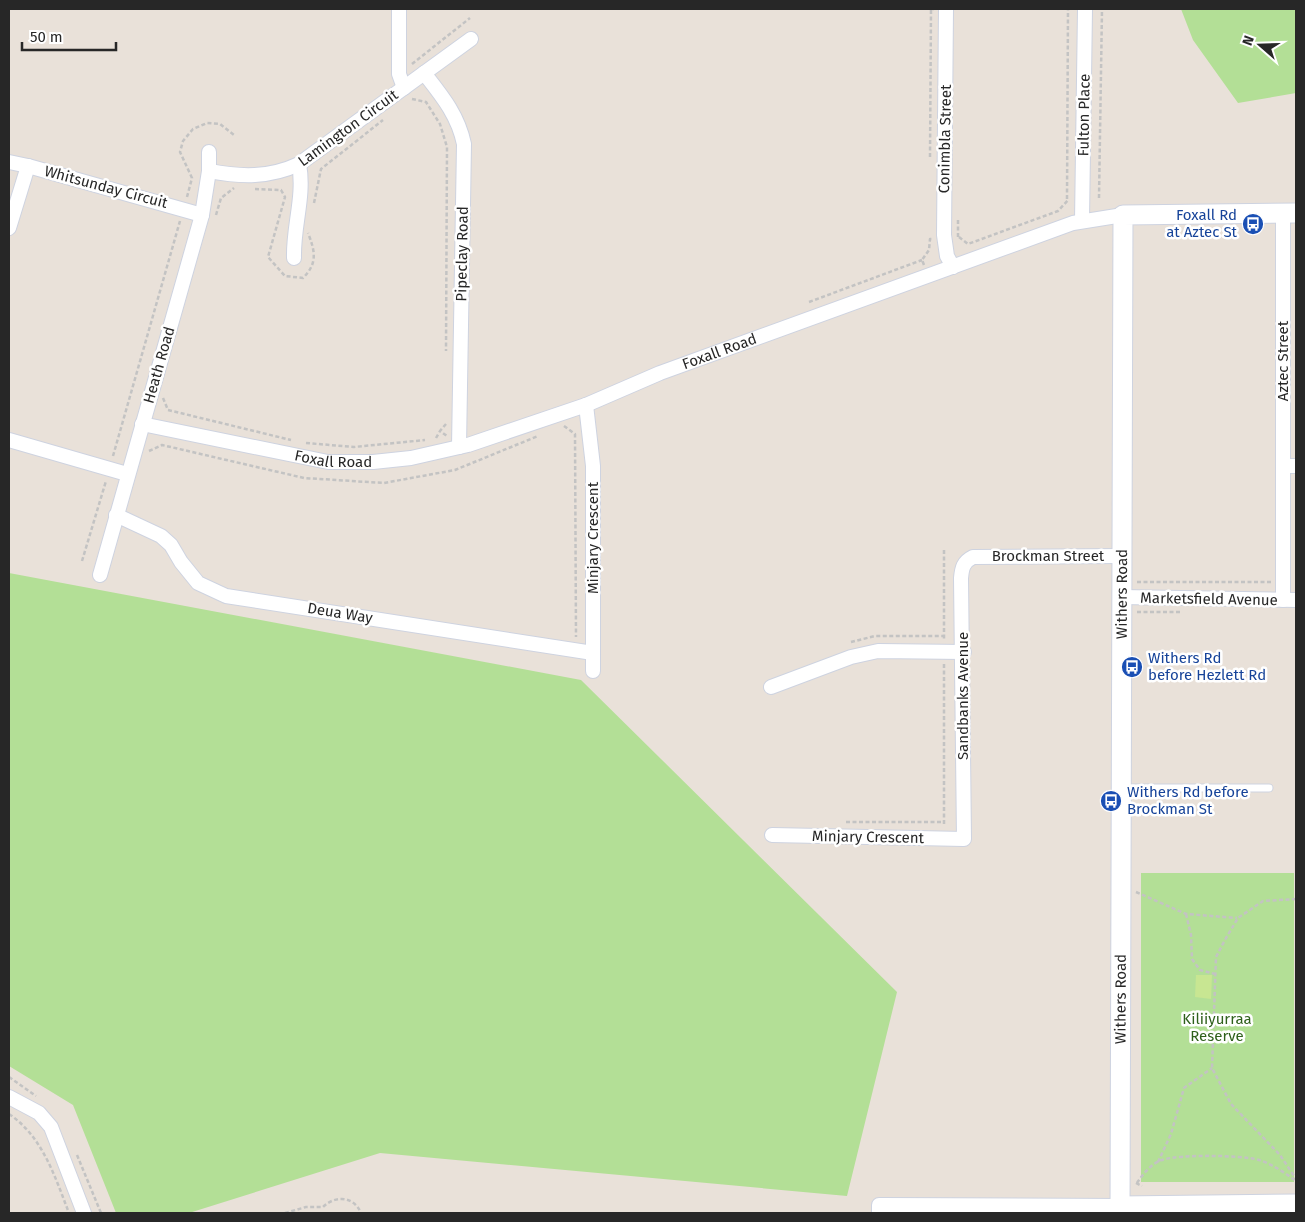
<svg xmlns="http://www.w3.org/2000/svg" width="1305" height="1222" font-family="'Fira Sans',sans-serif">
  <rect width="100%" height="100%" fill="#e9e1d9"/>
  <path fill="#b3df96" d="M1181 9H1296V93L1238 103 1193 40Z
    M9 573 581 680 897 992 847 1196 380 1153 189 1213H116L73 1105 9 1066Z
    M1141 873H1294V1182H1141Z"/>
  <path fill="#c8e692" d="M1196 975H1212L1211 999 1195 997Z"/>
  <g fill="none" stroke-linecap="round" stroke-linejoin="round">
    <g stroke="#ced3e0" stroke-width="9">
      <path id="lane" d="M1121 788H1269"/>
    </g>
    <g stroke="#ced3e0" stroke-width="16">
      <g id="street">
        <path d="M399 9V74L404 88"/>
        <path d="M946 9 944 235 947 256 953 267"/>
        <path d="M424 73C442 96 458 115 464 144L459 447"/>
        <path d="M9 162 28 166 202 215"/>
        <path d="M209 171C241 177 269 178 299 164L471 39"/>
        <path d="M1283 213V600"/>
        <path d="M1082 221 1085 9"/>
        <path d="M9 228 28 166"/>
        <path d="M294 258C293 226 305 196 299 164"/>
        <path d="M586 405 593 466V671"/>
        <path id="s1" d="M142 424 328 462H373L411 458 468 445 586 405 660 373 1073 223 1123 215"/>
        <path d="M9 440 127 474"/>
        <path d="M1283 466H1296"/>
        <path d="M116 515 161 536 171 545 181 562 198 583 226 596 593 653"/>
        <path d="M100 575 202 215 209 171V152"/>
        <path d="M1121 597 1296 600"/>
        <path d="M771 687 851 657 878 651 964 652"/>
        <path d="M772 835 964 839 961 578C962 568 963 562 973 557L1122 556"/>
        <path d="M9 1097 39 1113 51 1127 84 1213"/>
        <path d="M879 1213V1205L1120 1206"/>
      </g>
    </g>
    <g stroke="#ced3e0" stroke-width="21">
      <g id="secondary">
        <path d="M1120 1206 1296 1204"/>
        <path id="s2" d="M1120 1213 1123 215 1296 213"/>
      </g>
    </g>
    <path stroke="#c3c3c3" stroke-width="2.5" stroke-dasharray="4 2.5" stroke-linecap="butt" d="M412 64 470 18
      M412 99 426 102 440 124 447 147 446 351
      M930 157 931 9H934
      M255 189 281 190 285 197 268 257 285 276 303 278C318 263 315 251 308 233
      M187 197 192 178 180 152 183 141 193 129 207 123 220 124 234 135
      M1099 198 1102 9
      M1067 199 1068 9
      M314 203 321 169 383 120
      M216 215 221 198 234 188
      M958 220V237
      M959 237 968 244 1058 211 1069 199
      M924 265 922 260 929 250 930 239H933
      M809 302 922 260
      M163 398 168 410 291 440
      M446 424 440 431 447 436
      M564 426 575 434 576 637
      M436 438 440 431
      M306 443 354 447 425 440
      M149 451 162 445 304 478 384 483 455 470 538 436
      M113 456 180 221
      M944 550V639
      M82 561 106 481
      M1137 582H1271
      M1137 612H1182
      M851 642 875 636H944
      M944 664V826
      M846 822H944
      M1136 892 1186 914 1237 918
      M1296 899 1263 901 1238 918 1226 938 1216 957 1212 1068 1231 1104 1280 1155 1296 1179
      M1186 914 1191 935 1192 959 1200 970 1215 974
      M9 1077 36 1096
      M9 1114C43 1137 55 1177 69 1213
      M77 1155 101 1213
      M1158 1162 1171 1134 1184 1088 1212 1068
      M1136 1183 1142 1186
      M1137 1183C1143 1174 1152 1163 1162 1160 1180 1154 1241 1155 1259 1160 1272 1164 1285 1173 1296 1181
      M285 1213 306 1207H323C335 1195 354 1196 361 1213"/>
    <use href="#lane" stroke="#fff" stroke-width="7"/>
    <use href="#street" stroke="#fff" stroke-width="14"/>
    <use href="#secondary" stroke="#fff" stroke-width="19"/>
  </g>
  <defs>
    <g id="bus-disc" transform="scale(1.125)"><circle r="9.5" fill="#1a4fb4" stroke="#fff"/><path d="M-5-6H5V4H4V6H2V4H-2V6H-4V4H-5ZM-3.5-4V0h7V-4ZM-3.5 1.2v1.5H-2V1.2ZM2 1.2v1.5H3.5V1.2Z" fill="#fff"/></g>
  </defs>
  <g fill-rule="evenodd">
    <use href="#bus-disc" x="1253" y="224"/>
    <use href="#bus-disc" x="1132" y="667"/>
    <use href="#bus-disc" x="1111" y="801"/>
  </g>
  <g text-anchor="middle" stroke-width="5" stroke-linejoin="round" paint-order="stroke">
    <g font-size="15" fill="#272727" stroke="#fff">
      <text transform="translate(1084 115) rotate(-89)" y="5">Fulton Place</text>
      <text transform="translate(348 128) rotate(-36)" y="5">Lamington Circuit</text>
      <text transform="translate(945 139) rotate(-89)" y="5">Conimbla Street</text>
      <text transform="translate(106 187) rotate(15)" y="5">Whitsunday Circuit</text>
      <text transform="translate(462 254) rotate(-89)" y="5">Pipeclay Road</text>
      <text dy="5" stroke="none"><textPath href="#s1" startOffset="600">Foxall Road</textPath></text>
      <text transform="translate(1283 361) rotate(-90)" y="5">Aztec Street</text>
      <text transform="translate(159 365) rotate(-74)" y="5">Heath Road</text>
      <text dy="5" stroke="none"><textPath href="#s1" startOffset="195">Foxall Road</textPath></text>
      <text transform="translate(593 538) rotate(-90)" y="5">Minjary Crescent</text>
      <text x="1048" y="561">Brockman Street</text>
      <text dy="5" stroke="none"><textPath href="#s2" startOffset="619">Withers Road</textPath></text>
      <text transform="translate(1209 599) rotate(1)" y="5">Marketsfield Avenue</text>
      <text transform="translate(340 613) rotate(9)" y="5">Deua Way</text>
      <text transform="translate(963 696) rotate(-90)" y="5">Sandbanks Avenue</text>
      <text transform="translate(868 837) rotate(1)" y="5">Minjary Crescent</text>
      <text dy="5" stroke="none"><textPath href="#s2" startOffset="214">Withers Road</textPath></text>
    </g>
    <g font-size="15" fill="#164399" stroke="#fff" text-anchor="start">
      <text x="1237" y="220" text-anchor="end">Foxall Rd<tspan x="1237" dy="17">at Aztec St</tspan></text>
      <text x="1148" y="663">Withers Rd<tspan x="1148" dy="17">before Hezlett Rd</tspan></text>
      <text x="1127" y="797">Withers Rd before<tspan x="1127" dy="17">Brockman St</tspan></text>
    </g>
    <g font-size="15" fill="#2e601b" stroke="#fff">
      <text x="1217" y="1024">Kiliiyurraa<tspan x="1217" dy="17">Reserve</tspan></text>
    </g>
  </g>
  <rect width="1305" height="1222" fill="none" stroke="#272727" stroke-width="20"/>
  <g transform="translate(1260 45) rotate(290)" stroke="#ffffff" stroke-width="4" paint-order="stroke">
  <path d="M0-4L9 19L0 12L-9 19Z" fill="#272727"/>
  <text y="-8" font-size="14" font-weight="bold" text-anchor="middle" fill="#272727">N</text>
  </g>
  <path d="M22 42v8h94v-8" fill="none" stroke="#272727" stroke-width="2.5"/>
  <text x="30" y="42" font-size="15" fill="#272727" stroke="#ffffff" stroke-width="4" paint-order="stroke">50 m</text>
</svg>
